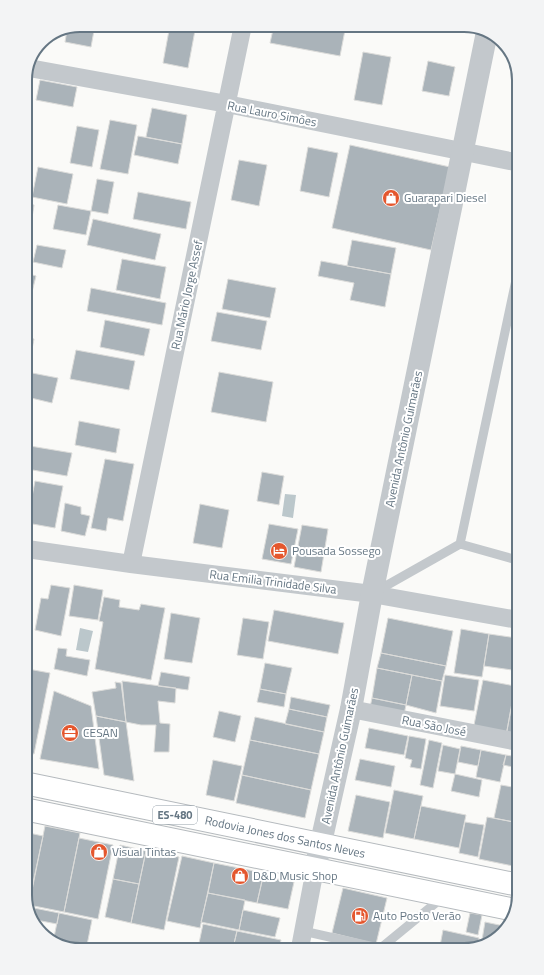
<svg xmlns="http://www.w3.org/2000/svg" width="544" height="975" font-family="'Titillium Web',sans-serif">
  <rect width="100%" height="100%" fill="#fafaf8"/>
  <path fill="#bbc7cb" d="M285 494 296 495 293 518 282 516Z
    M80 628 93 631 88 652 76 650Z"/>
  <path fill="#aab3b9" stroke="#dcdcda" d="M80 25H95L91 47 65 42 67 30Z
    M170 25H196L188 68 163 63Z
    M274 25H346L340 56 270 43Z
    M363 52 391 57 382 105 354 100Z
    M428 61 455 67 449 96 422 91Z
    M40 80 77 87 73 107 36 100Z
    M152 108 187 115 182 144 146 137Z
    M110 120 137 125 128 174 100 169Z
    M77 126 99 130 92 167 70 163Z
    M138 136 182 144 178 164 134 155Z
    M350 145 450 167 431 250 332 228Z
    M308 147 338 153 329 197 300 191Z
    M239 160 267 165 259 206 231 200Z
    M38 167 73 174 67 204 32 197Z
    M97 179 114 182 108 214 91 211Z
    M138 192 191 202 186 229 133 219Z
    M26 204 34 205 31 224 26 223Z
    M58 205 91 211 86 235 53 229Z
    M93 219 161 234 155 260 87 245Z
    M352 240 396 248 391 274 347 266Z
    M37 245 66 250 62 268 33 262Z
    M122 259 166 267 160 299 116 290Z
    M321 261 391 274 385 307 350 300 354 283 318 276Z
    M26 273 36 276 30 300 26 299Z
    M228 279 276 288 270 318 222 309Z
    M91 288 166 303 162 325 87 311Z
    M26 312 31 313 27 331H26Z
    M217 312 267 321 261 350 211 341Z
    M105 320 150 329 144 356 100 347Z
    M26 338 34 339 28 369 27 368Z
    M76 350 135 361 129 390 70 379Z
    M27 372 58 378 52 403 27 397Z
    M219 372 273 382 266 422 211 412Z
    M79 421 120 429 116 453 75 445Z
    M30 446 72 453 67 476 27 469Z
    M105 459 134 464 123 521 108 518 106 531 91 528Z
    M262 472 284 476 279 505 257 501Z
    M35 481 63 486 55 528 27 523Z
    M65 503 81 507V514L90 516 85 536 61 531Z
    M200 504 229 510 222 548 193 543Z
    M269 524 298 529 291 564 262 559Z
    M302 525 328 529 321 572 294 567Z
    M51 585 70 588 61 636 35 630 41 598 48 599Z
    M74 585 103 590 98 620 69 616Z
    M104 597 120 600 119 607 139 610 141 604 165 608 151 680 95 669 103 622 99 621Z
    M274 610 344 623 338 654 268 641Z
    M171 613 200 618 192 663 164 659Z
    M243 618 269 622 263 659 237 655Z
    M388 618 453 631 446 666 381 653Z
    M461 629 489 634 482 677 454 673Z
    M489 634 517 638 512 670 484 666Z
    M58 648 67 649 66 656 90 660 87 676 54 669Z
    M381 653 446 666 442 681 377 668Z
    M265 663 292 668 286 694 260 689Z
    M377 668 412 675 406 705 372 698Z
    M28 669 50 673 34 754 28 753Z
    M161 672 190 677 188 690 158 686Z
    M412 675 442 681 436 713 406 705Z
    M445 675 479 680 474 711 440 706Z
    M483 680 515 686 506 736 473 730Z
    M122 681 176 688 175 703 158 701 160 723 170 724 169 752H154L156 725H141L126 722Z
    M115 682 121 683 126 722 96 716 92 692 116 688Z
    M260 689 286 694 284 707 257 702Z
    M54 691 91 706 99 769 40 759Z
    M291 697 330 705 327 717 289 709Z
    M372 698 406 705 403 719 369 712Z
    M289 709 327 717 324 732 285 724Z
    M511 709 518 710V739L506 736Z
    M219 711 241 716 235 742 213 737Z
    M96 716 126 722 134 781 104 775Z
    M255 717 324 732 319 754 250 740Z
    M369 728 408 736 404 755 365 748Z
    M409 736 426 739 421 769 410 767 412 760 405 758Z
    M250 740 319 754 311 790 242 775Z
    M429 740 442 743 433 788 420 785Z
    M443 745 460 749 455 774 438 771Z
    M461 746 481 750 478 766 458 762Z
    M481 750 506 755 500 782 476 777Z
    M506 755 518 757V768L503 765Z
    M360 759 395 766 391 787 355 780Z
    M213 760 242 766 234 801 206 795Z
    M455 774 482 780 479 797 451 791Z
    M242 775 311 790 305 818 236 803Z
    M501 785 518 788 519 823 494 818Z
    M394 790 423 796 414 839 385 833Z
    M356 795 390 802 383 838 348 831Z
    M421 806 466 815 459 848 414 839Z
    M487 817 519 823V840L513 866 479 859Z
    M465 822 484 825 478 857 459 853Z
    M45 826 80 833 64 912 29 905Z
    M29 833 43 836 31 892H29Z
    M79 838 113 845 98 919 64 912Z
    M120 845 146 851 139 884 113 879Z
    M146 851 179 857 164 930 131 923Z
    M182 856 214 863 200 928 167 921Z
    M214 863 264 873 257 903 208 893Z
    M263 876 294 882 288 909 257 903Z
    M113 879 139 884 131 923 105 917Z
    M343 888 387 898 376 944 332 933Z
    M208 893 245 900 239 930 201 922Z
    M29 907 59 913 57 924 31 919 29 916Z
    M243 910 280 918 275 937 239 930Z
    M59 913 92 920 86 950H77L53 942Z
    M470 913 482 915 478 935 466 932Z
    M485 922 504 926 503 931 485 946H481Z
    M203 924 237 931 233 948H198Z
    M443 930 479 938 478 946H440Z
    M237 931 281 940 279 948H233Z
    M164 944 187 949H163Z
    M128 945 148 949H127Z"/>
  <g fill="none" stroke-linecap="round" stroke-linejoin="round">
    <g stroke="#b5babe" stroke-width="24">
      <path id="primary" d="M29 784 519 885
        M29 810 515 910"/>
    </g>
    <path stroke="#c3c8cc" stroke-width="9" d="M516 280 460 544 517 560
      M375 592 460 544
      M303 931 374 947
      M382 947 443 897"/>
    <path stroke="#c3c8cc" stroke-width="18" d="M29 68 227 104 515 162
      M27 549 131 564 372 594 518 620
      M131 564 243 25
      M351 709 518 742
      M300 948 315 869"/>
    <path stroke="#c3c8cc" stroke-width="22" d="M315 869 351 709 372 594 487 32"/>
    <use href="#primary" stroke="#fff" stroke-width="22"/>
  </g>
  <defs>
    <g id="shop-disc" transform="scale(0.9)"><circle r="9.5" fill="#e4572e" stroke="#fff"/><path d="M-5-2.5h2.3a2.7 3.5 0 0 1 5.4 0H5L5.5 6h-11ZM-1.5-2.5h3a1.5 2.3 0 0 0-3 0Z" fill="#fff"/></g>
    <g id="hotel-disc" transform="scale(0.9)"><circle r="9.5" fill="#e4572e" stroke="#fff"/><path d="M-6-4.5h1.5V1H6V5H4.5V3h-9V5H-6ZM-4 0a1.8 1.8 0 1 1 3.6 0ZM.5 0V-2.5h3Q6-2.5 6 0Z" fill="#fff"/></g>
    <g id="office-disc" transform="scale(0.9)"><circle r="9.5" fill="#e4572e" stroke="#fff"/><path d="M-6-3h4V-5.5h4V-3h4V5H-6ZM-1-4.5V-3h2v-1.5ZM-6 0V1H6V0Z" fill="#fff"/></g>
    <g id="fuel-disc" transform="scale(0.9)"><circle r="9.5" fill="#e4572e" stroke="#fff"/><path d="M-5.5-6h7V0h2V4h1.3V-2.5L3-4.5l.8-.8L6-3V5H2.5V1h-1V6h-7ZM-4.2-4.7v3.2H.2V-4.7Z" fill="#fff"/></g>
  </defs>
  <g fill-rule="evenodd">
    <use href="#shop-disc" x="391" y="198"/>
    <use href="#hotel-disc" x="279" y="551"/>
    <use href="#office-disc" x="70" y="733"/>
    <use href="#shop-disc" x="99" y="852"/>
    <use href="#shop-disc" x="240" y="876"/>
    <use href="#fuel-disc" x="360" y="916"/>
  </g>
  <g text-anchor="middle" stroke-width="4" stroke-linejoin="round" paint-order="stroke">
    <rect fill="#fff" stroke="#939fa8" stroke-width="1" x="153" y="806" width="44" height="18" rx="3"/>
    <g font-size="11" font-weight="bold" fill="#657683">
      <text x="175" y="819">ES-480</text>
    </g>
    <g font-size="12" fill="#657683" stroke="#fff">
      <text transform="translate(272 114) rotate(11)" y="4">Rua Lauro Simões</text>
      <text transform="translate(187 295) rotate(-78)" y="4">Rua Mário Jorge Assef</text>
      <text transform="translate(404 439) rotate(-78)" y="4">Avenida Antônio Guimarães</text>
      <text transform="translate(273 582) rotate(7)" y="4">Rua Emilia Trinidade Silva</text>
      <text transform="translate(434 726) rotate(11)" y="4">Rua São José</text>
      <text transform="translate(340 756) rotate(-78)" y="4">Avenida Antônio Guimarães</text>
      <text transform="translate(285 837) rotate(12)" y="4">Rodovia Jones dos Santos Neves</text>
    </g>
    <g font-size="12" fill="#657683" stroke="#fff" text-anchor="start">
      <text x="404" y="202">Guarapari Diesel</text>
      <text x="292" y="555">Pousada Sossego</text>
      <text x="83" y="737">CESAN</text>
      <text x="112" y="856">Visual Tintas</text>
      <text x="253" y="880">D&amp;D Music Shop</text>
      <text x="373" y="920">Auto Posto Verão</text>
    </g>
  </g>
  <path d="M0 0H544V975H0ZM80 32H464A48 48 0 0 1 512 80V895A48 48 0 0 1 464 943H80A48 48 0 0 1 32 895V80A48 48 0 0 1 80 32Z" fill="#f3f4f5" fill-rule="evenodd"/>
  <path fill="none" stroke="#657683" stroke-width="2" d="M80 32H464A48 48 0 0 1 512 80V895A48 48 0 0 1 464 943H80A48 48 0 0 1 32 895V80A48 48 0 0 1 80 32Z"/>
</svg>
